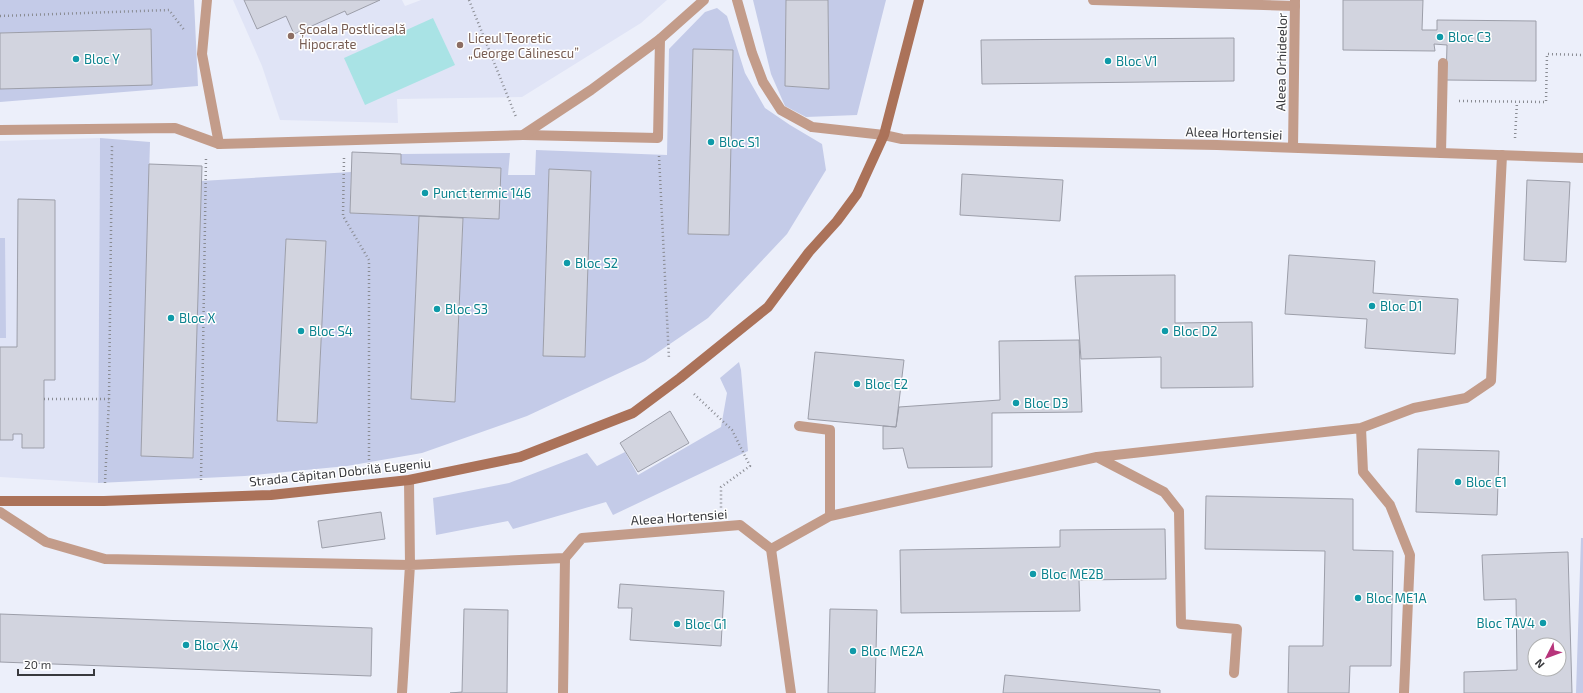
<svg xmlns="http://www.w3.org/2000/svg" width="1583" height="693" font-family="'Exo 2',sans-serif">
  <rect width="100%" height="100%" fill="#eceffa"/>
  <path fill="#e0e4f6" d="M233 0H402L405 6 421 0H667L641 23 522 97 397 99 398 123 280 120 262 66Z
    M100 138 98 483 0 477V141Z"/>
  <path fill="#c4cbe8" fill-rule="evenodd" d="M0 0H194L198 86 0 102V89L152 84 150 29 0 33Z
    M753 0H786L785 86 829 89 828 0H886L857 115 806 117 785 106 771 74Z
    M717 8 727 16 745 73 765 108 790 125 822 144 826 170 787 234 708 318 645 361 527 416 422 453 347 466 245 476 98 483 100 138 150 142 141 456 193 458 201 181 351 172 350 213 419 216 411 399 455 402 463 218 499 219 401 164V154L510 153 508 175H535L536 150 667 155 669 49 705 12ZM693 49 733 50 729 235 688 234ZM549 170 591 171 585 357 543 355ZM286 239 326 241 317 423 277 421Z
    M0 238H5L6 338H0Z
    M739 362 741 370 748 451 613 515 606 502 513 529 508 521 436 535 433 498 509 483 587 453 597 466 625 452 638 475 721 427 727 393 720 378Z
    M1581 538H1583V693H1576Z"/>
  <path fill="#a9e3e5" d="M433 18 455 65 365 105 344 58Z"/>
  <path fill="#d2d4df" stroke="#9c9ea9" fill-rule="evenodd" d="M244 0H380L347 15 345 11 294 34 286 16 257 29Z
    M786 0H828L829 89 785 86Z
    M1343 0H1423L1422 30H1437V20L1536 21V81L1446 80 1447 45 1434 44 1435 51 1343 50Z
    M151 29 152 85 0 89V33Z
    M1234 38V81L982 84 981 40Z
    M693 49 733 50 729 235 688 234Z
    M352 152 401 154V164L501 168 499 219 350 213Z
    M149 164 202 166 193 458 141 456Z
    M549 169 591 171 585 357 543 356Z
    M962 174 1063 180 1060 221 960 215Z
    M1527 180 1570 182 1566 262 1524 260Z
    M18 199 55 200V380H44V448H22V434H13V440H0V347H17Z
    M419 216 463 218 455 402 411 399Z
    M286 239 326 241 317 423 277 421Z
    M1289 255 1375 261 1373 293 1458 299 1455 354 1365 348 1367 319 1285 314Z
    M1175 275V323L1252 322 1253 387 1161 388V357L1081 359 1075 276Z
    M1079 340 1082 412 992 413V467L908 468 903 448 883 449V426L896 427 899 407 1000 400 999 341Z
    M815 352 904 360 896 427 808 419Z
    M670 411 689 443 638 472 620 443Z
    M1418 449 1499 451 1497 515 1416 512Z
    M1206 496 1353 499V550L1393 551 1391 666H1350L1349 693H1288L1289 646H1323L1325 551 1205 549Z
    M381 512 385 539 322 548 318 521Z
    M1165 529 1166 579 1079 580 1080 611 901 613 900 550 1060 547V530Z
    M1568 552 1572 693H1464V672L1517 670 1516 599 1484 600 1482 555ZM1535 645H1559V669H1535Z
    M620 584 724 591 721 646 630 640 632 608H618Z
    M464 609 508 610 507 693H450L462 692Z
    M830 609 877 610 875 693H828Z
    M0 614 372 628 371 676 0 662Z
    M1005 675 1160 690V693H1003Z"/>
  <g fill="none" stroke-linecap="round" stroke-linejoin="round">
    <path stroke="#898b92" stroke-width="2.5" stroke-dasharray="1 3" stroke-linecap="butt" d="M469 0 516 117
      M0 16 169 10 185 31
      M1459 101 1546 102 1547 54 1583 55
      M1515 138 1517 102
      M659 156 669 359
      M344 158 343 216 369 260V466
      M694 394 732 430 750 466 721 487V508
      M44 399H109
      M201 480 206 157
      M105 483 109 399 112 146"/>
    <path stroke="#c39c8a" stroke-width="10" d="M207 0 202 54 219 144
      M737 0 752 53 763 82 781 110 812 127 884 135
      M1093 0 1295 6
      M523 135 658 138 660 39
      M1441 153 1443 63
      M1097 457 1164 492 1179 511 1181 624 1237 629 1234 673
      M830 516 1097 457 1361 428
      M771 549 830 516V430L799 426
      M1404 693 1410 555 1390 505 1363 472 1361 428 1414 408 1466 398 1491 381 1502 155"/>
    <path stroke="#c39c8a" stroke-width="10" d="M0 130 175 128 219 144 523 135 591 90 660 39 704 0
      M884 135 902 139 1217 145 1583 158
      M1293 148 1295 0
      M0 512 46 542 105 559 410 565 565 558 563 693
      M565 558 582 538 740 525 771 549 791 693
      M402 693 410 565 409 480"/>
    <path stroke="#ab7259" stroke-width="10" d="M0 501H104L271 495 409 480 520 457 633 413 680 378 768 307 809 252 837 221 857 194 884 135 919 0"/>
  </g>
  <g fill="#8d6e63" stroke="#fff" stroke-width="1.5">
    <circle cx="291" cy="36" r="4"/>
    <circle cx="460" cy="45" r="4"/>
  </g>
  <g fill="#0f9aa8" stroke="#fff" stroke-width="1.5">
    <circle cx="1440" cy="37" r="4"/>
    <circle cx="76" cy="59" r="4"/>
    <circle cx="1108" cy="61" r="4"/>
    <circle cx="711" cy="142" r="4"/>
    <circle cx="425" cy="193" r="4"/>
    <circle cx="567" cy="263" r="4"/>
    <circle cx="1372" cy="306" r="4"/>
    <circle cx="437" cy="309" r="4"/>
    <circle cx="171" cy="318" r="4"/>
    <circle cx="301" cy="331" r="4"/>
    <circle cx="1165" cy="331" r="4"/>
    <circle cx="857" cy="384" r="4"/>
    <circle cx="1016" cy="403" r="4"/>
    <circle cx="1458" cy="482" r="4"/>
    <circle cx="1033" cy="574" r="4"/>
    <circle cx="1358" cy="598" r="4"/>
    <circle cx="1543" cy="623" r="4"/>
    <circle cx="677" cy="624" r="4"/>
    <circle cx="186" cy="645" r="4"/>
    <circle cx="853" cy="651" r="4"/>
  </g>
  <g text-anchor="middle" stroke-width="3" stroke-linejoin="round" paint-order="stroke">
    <g font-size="13" fill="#785e54" stroke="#fff" text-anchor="start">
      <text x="299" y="34">Școala Postliceală<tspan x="299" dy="15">Hipocrate</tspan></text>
      <text x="468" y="43">Liceul Teoretic<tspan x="468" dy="15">„George Călinescu”</tspan></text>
    </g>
    <g font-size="13" fill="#0d838f" stroke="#fff" text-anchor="start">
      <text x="1448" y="42">Bloc C3</text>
      <text x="84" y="64">Bloc Y</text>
      <text x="1116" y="66">Bloc V1</text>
      <text x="719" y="147">Bloc S1</text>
      <text x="433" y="198">Punct termic 146</text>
      <text x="575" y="268">Bloc S2</text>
      <text x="1380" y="311">Bloc D1</text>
      <text x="445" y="314">Bloc S3</text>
      <text x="179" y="323">Bloc X</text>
      <text x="309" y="336">Bloc S4</text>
      <text x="1173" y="336">Bloc D2</text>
      <text x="865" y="389">Bloc E2</text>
      <text x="1024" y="408">Bloc D3</text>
      <text x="1466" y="487">Bloc E1</text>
      <text x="1041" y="579">Bloc ME2B</text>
      <text x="1366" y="603">Bloc ME1A</text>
      <text x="1535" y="628" text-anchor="end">Bloc TAV4</text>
      <text x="685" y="629">Bloc G1</text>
      <text x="194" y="650">Bloc X4</text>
      <text x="861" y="656">Bloc ME2A</text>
    </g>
    <g font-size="13" fill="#38393d" stroke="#fff">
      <text transform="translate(1281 62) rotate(-89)" y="5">Aleea Orhideelor</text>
      <text transform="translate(1234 133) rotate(2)" y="5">Aleea Hortensiei</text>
      <text transform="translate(340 472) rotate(-6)" y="5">Strada Căpitan Dobrilă Eugeniu</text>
      <text transform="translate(679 517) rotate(-4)" y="5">Aleea Hortensiei</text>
    </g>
  </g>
  <g transform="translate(1547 657) rotate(228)"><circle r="19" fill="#ffffff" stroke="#afb0b1"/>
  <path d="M0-3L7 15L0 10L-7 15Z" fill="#b7347b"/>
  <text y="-6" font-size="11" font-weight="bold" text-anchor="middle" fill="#38393d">N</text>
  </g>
  <path d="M18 669v6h76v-6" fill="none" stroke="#38393d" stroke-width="2"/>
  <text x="24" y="669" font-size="12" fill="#38393d" stroke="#ffffff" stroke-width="3" paint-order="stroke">20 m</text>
</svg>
